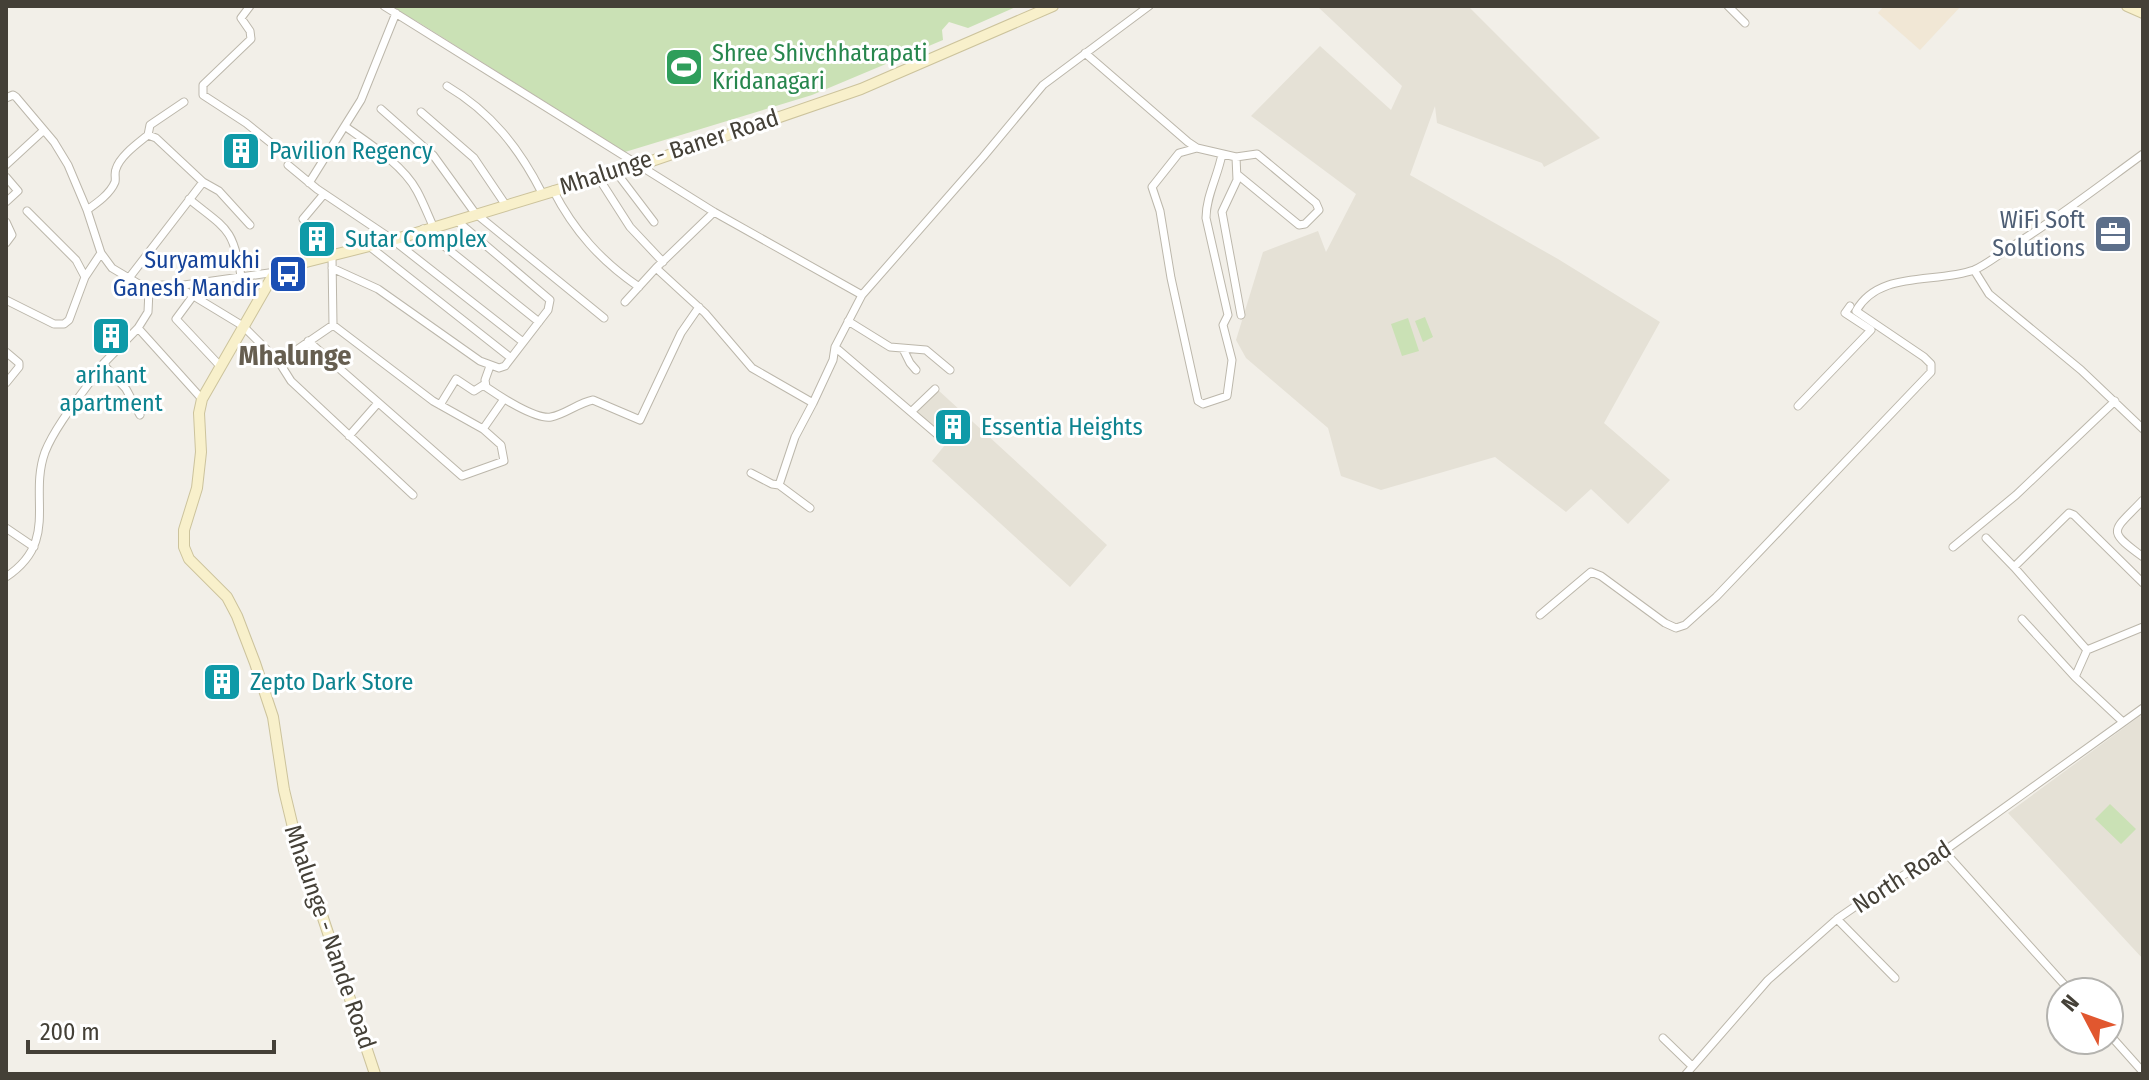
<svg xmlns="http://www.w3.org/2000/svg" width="2149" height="1080" font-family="'Fira Sans Condensed',sans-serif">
  <rect width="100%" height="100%" fill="#f2efe8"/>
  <path fill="#e5e1d6" d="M1317 6H1468L1600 138 1544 167 1542 163 1437 123 1435 106 1410 175 1558 259 1660 322 1604 423 1670 480 1628 524 1591 489 1566 512 1495 457 1381 490 1341 476 1328 428 1246 358 1236 340 1263 252 1318 231 1326 252 1356 194 1251 116 1320 46 1391 110 1402 86Z
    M937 389 1107 545 1070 587 932 461 949 440 916 411Z
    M2140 716 2143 719V959L2008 813Z"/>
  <path fill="#f1e7d5" d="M1884 6H1961L1920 50 1878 13Z"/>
  <path fill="#cae1b5" d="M388 6H1018L968 28 949 22 942 30 943 40 812 95 625 152 418 22Z
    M1425 317 1433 337 1423 342 1415 321Z
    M1408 318 1419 351 1402 356 1391 324Z
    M2110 804 2136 829 2121 844 2095 819Z"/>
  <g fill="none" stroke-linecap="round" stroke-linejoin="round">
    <g stroke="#bcb7ab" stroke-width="9">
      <path id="street" d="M250 6 241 18 250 31 251 39 203 85V95L246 123 281 151
        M384 6 714 212 862 295 983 157 1043 85 1149 6
        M1728 6 1745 23
        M1085 53 1188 142 1197 148 1236 157 1257 154 1316 203 1319 210 1305 224 1299 225 1238 175
        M447 86C491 112 519 148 542 193
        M6 98 13 95 16 97 54 142 68 165 87 210 101 253 112 268 149 290
        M381 109 433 155 475 213 604 318
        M421 112 474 158 505 204
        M346 127C370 144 403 165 417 191 423 202 428 215 433 226
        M148 135 150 125 184 102
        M1197 148 1179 153 1152 187 1160 211 1171 278 1198 401 1203 404 1227 396 1232 360 1223 325 1228 315 1206 218C1206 196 1218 176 1222 154
        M1236 157 1237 180 1222 212 1241 315
        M6 165 44 130
        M288 165 317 189 393 240 523 342
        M616 172 654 222
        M6 177 18 191 6 202
        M598 177 630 227 663 262
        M203 182 219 191 250 225
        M309 183 361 100 396 13
        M553 190C574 231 601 261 639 287
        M189 199C226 229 233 227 241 276
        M87 210C97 203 110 194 115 182 116 178 114 173 116 169 120 156 137 144 148 135L156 138 203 182 129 278
        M27 211 76 260 85 277
        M714 212 656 268 705 313 752 368 813 403 833 360 835 347
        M303 219 324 194
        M6 222 12 235 6 243
        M423 229 539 322
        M369 246 511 358
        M332 257 333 325
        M332 268 378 289 480 361 499 368 505 366 548 310 550 300 456 220
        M1974 270 1989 294 2081 370 2143 429
        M177 286 243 326 279 362 291 381 413 495
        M149 290 148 312 138 328 202 399
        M149 290 162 285 177 286 276 272
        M862 295 835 347 945 441
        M193 296 176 319 221 367
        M6 300 54 324H64L69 320 85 277 101 253
        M625 302 656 268
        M848 321 890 347 926 350 950 370
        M308 341 462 476 504 461 501 445 483 429 504 399
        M903 349 910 363 916 370
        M6 352 19 363V367L6 383
        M279 362 333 325 433 401 483 429
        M103 364 138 328
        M490 366 485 380 486 387C499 396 536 420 551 417 566 414 578 403 593 400L640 420 681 333 699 307
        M440 405 456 379 474 391 485 384
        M1798 406 1871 330 1845 313 1850 306
        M911 412 935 389
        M349 436 378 403
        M751 473 772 484 779 485 795 437 813 403
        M779 485 810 508
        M2143 500C2113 532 2105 529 2143 557
        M6 528 34 547
        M1986 538 2014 567 2069 513 2074 515 2143 583
        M1953 547 2016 495 2115 401
        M2014 567 2087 650 2075 677 2123 722
        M6 577C60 541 28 499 45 452 56 424 86 389 103 364L126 389 140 415
        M1540 615 1591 572 1601 576 1665 623 1676 628 1685 625 1716 597 1931 372V364L1924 357 1856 311C1879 270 1935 284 1974 270 1986 265 1999 254 2011 247 2057 219 2099 186 2143 154
        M2022 619 2075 677
        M2087 650 2143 627
        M1944 851 2071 992
        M1837 919 1895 978
        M2109 1034 2143 1072
        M1663 1038 1692 1066
        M1686 1074 1768 980 1837 919 1882 888 1944 851 2143 708"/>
    </g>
    <g stroke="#ccc39c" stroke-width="12">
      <path id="secondary" d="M2127 6 2143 13
        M375 1074 319 906 302 865 284 790 273 717 255 663 237 616 227 597 189 559 184 547V530L197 488 201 452 199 413 202 399 272 277 286 267 393 240 640 165 861 89 1053 6"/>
    </g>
    <use href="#street" stroke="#fff" stroke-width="7"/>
    <use href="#secondary" stroke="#f8f0cb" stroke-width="10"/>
  </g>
  <defs>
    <g id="stadium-square" transform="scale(2)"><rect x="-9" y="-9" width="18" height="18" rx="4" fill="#2e9e5b" stroke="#fff"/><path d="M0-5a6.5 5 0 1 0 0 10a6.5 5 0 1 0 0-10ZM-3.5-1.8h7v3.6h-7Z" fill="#fff"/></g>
    <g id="building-square" transform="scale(2)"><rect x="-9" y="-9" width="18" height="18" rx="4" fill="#0f9aa8" stroke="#fff"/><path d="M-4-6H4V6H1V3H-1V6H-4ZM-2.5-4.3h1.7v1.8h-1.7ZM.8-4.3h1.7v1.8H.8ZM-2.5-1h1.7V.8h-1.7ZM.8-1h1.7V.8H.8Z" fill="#fff"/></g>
    <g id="office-square" transform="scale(2)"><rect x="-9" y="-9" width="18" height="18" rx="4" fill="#5c6f8a" stroke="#fff"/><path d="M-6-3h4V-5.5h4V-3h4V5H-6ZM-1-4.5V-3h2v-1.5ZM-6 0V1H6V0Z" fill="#fff"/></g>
    <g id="bus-square" transform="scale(2)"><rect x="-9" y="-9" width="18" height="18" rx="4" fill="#1a4fb4" stroke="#fff"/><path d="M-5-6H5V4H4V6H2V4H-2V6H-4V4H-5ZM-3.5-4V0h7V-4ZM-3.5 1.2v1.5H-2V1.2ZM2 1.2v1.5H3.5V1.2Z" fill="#fff"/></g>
  </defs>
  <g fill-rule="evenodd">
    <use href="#stadium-square" x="684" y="67"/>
    <use href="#building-square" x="241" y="151"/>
    <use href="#office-square" x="2113" y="234"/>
    <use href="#building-square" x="317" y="239"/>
    <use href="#bus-square" x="288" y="274"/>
    <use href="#building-square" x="111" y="336"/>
    <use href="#building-square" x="953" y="427"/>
    <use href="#building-square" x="222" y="682"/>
  </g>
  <g text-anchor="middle" stroke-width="6" stroke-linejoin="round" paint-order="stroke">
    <g font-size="24" fill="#27864d" stroke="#fff" text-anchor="start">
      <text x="712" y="61">Shree Shivchhatrapati<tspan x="712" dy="28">Kridanagari</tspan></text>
    </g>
    <g font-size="24" fill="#0d838f" stroke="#fff" text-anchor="start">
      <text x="269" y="159">Pavilion Regency</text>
      <text x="345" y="247">Sutar Complex</text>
      <text x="111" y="383" text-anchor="middle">arihant<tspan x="111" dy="28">apartment</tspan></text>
      <text x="981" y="435">Essentia Heights</text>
      <text x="250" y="690">Zepto Dark Store</text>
    </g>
    <g font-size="24" fill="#444037" stroke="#fff">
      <text transform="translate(669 152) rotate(-18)" y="8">Mhalunge - Baner Road</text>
      <text transform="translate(1902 877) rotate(-33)" y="8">North Road</text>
      <text transform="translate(330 937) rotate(71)" y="8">Mhalunge - Nande Road</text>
    </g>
    <g font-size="24" fill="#4e5e75" stroke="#fff" text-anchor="end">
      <text x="2085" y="228">WiFi Soft<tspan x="2085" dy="28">Solutions</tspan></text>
    </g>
    <g font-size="24" fill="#164399" stroke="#fff" text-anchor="end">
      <text x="260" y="268">Suryamukhi<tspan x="260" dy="28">Ganesh Mandir</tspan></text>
    </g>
    <g font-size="28" font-weight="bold" fill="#665e50" stroke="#fff">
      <text x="295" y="365">Mhalunge</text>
    </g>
  </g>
  <rect width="2149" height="1080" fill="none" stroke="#444037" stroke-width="16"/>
  <g transform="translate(2085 1016) rotate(311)"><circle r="38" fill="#ffffff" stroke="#b4b3af" stroke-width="2"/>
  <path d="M0-6L14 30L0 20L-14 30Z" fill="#e1572f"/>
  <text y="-12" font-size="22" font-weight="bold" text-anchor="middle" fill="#444037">N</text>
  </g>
  <path d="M28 1040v12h246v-12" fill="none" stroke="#444037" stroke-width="4"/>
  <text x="40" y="1040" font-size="24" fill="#444037" stroke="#ffffff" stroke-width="6" paint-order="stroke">200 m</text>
</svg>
